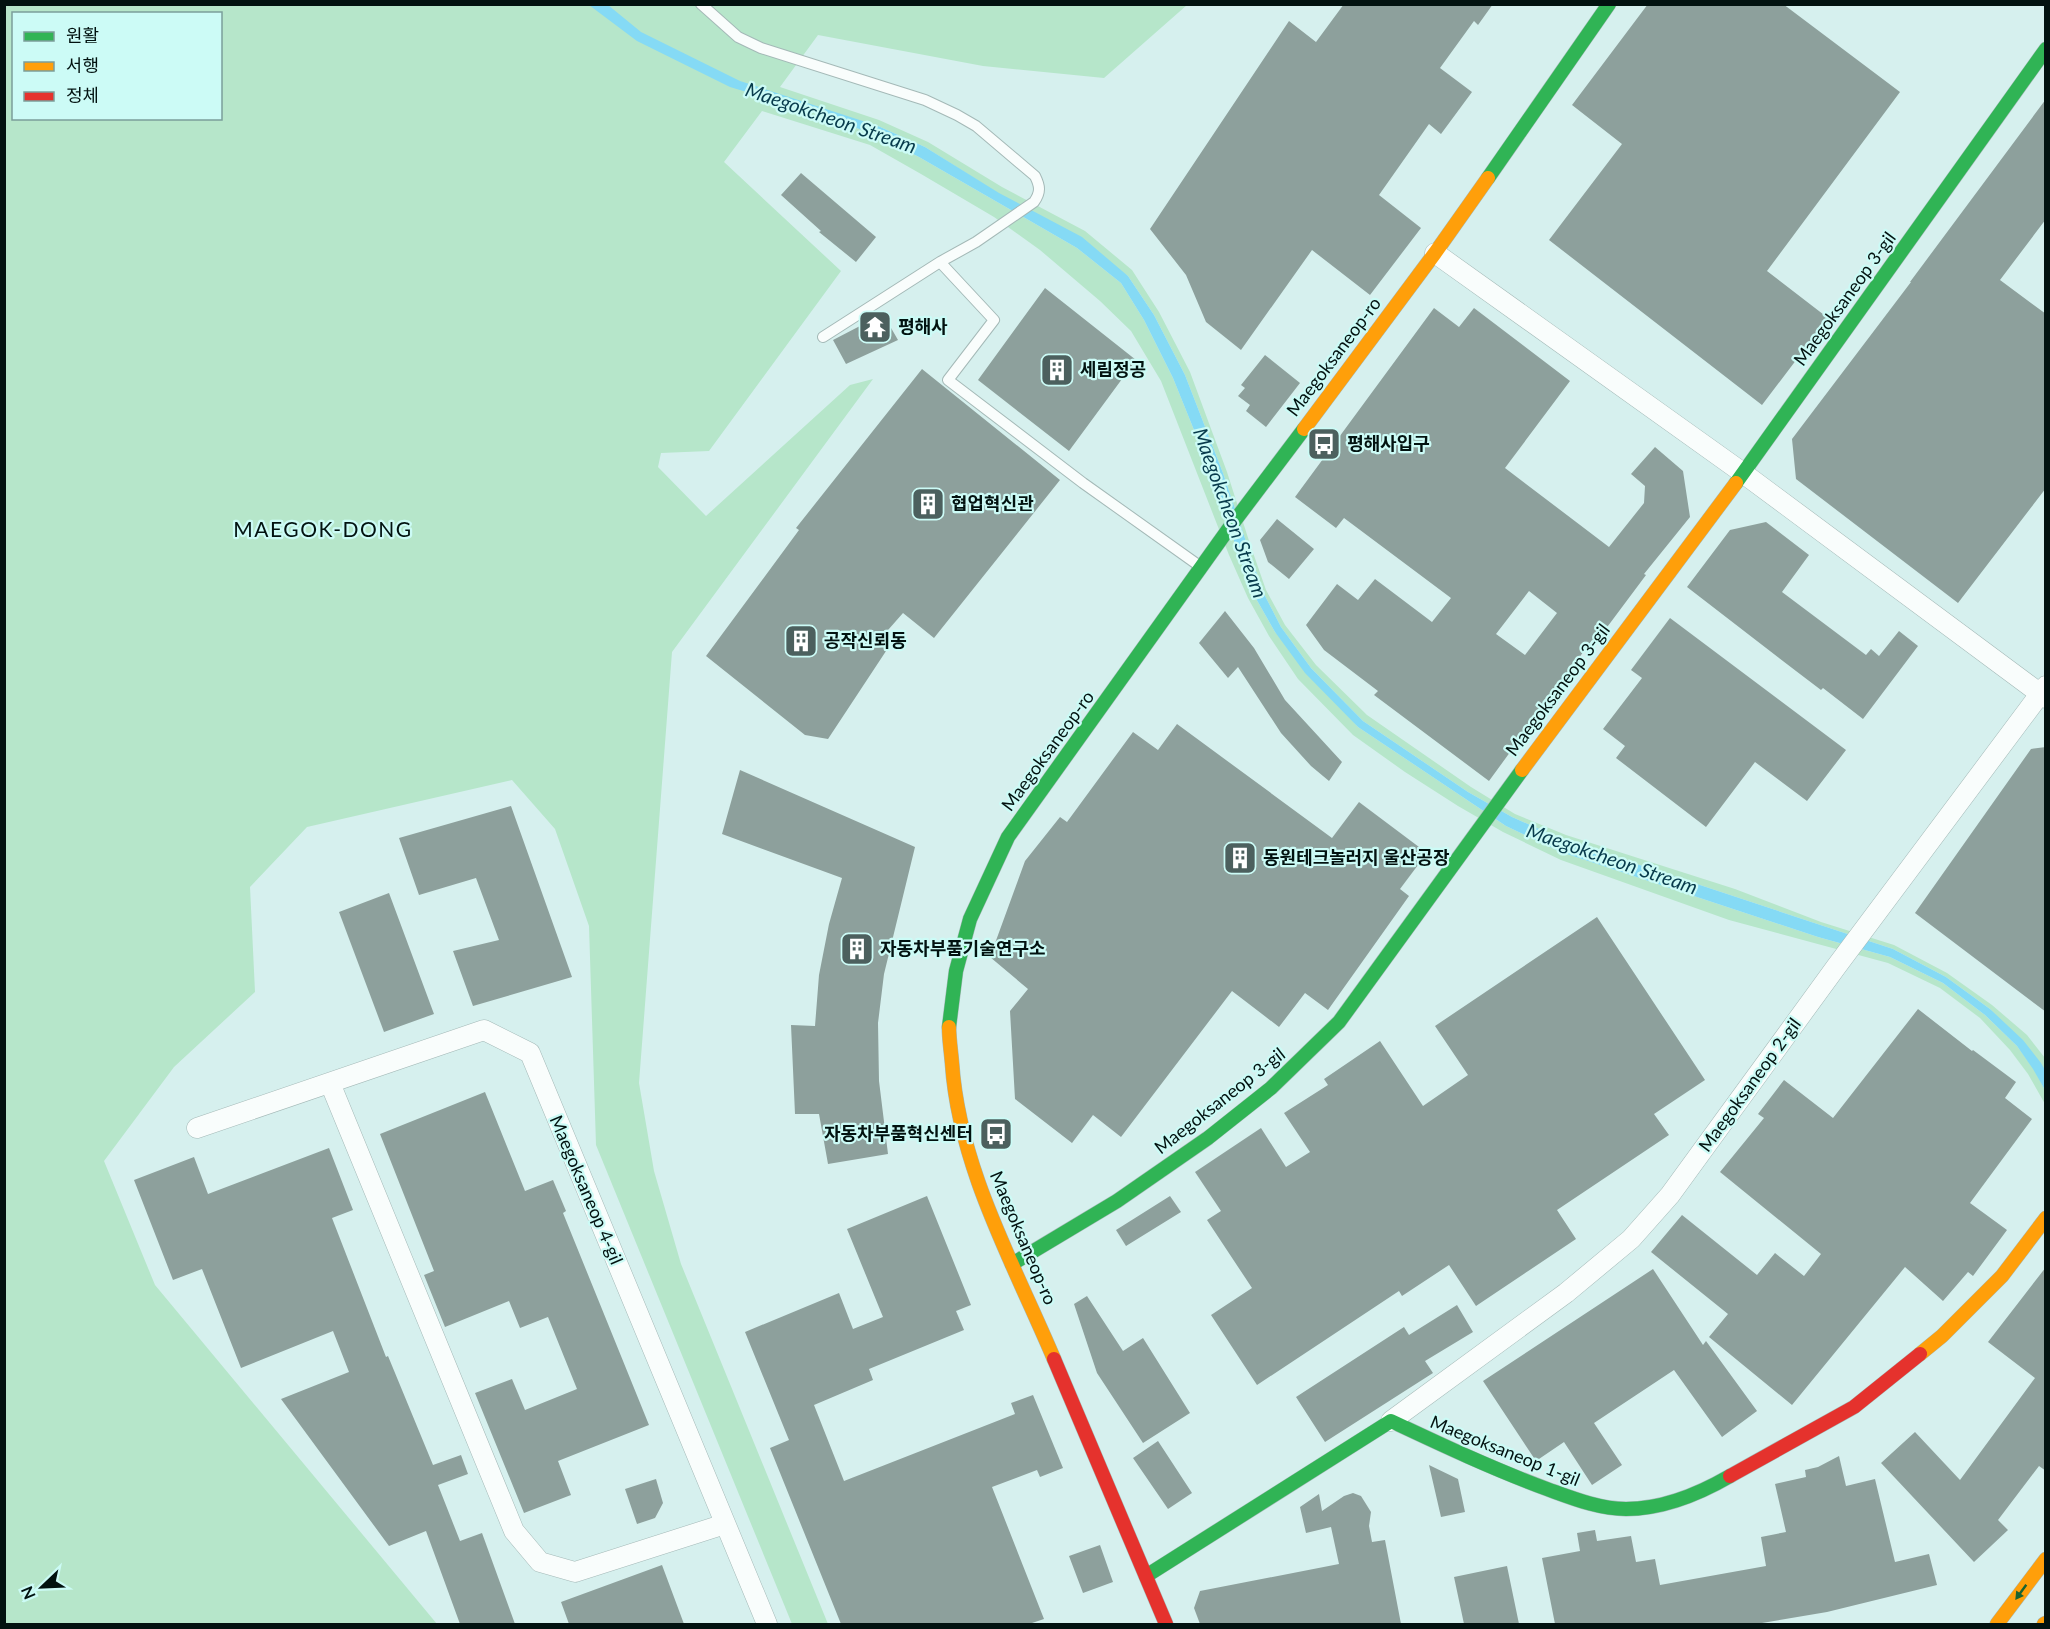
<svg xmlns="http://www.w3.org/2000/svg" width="2050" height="1629" font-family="Lato,'Noto Sans KR',sans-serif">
  <rect width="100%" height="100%" fill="#d6f0ee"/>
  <path fill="#b6e6ca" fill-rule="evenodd" d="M5 5H1187L1104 78 983 66 818 35 780 87 879 120 928 142 1002 187 1085 231 1132 270 1159 312 1190 372 1227 472 1250 544 1266 590 1285 625 1316 665 1367 715 1471 787 1515 814 1566 835 1735 889 1821 922 1894 945 1947 973 1992 1005 2027 1035 2045 1058V1070L1990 1009 1946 977 1893 949 1564 840 1512 817 1468 792 1363 721 1311 668 1281 627 1263 592 1223 473 1185 375 1154 315 1128 276 925 147 878 126 771 99 822 115 875 135 919 157 1077 248 1121 283 1144 320 1173 378 1213 477 1237 550 1254 595 1275 632 1358 727 1506 826 1561 852 1818 937 1890 957 1943 983 1985 1015 2017 1046 2034 1069 2045 1090V1104L2028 1074 2010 1050 1980 1018 1940 988 1888 963 1729 920 1561 860 1503 832 1458 806 1405 772 1353 735 1298 679 1269 636 1248 598 1229 555 1161 381 1131 331 1100 301 1040 250 994 217 921 174 870 145 762 111 724 162 841 271 709 451 661 453 658 467 706 516 850 385 873 379 672 652 639 1083 654 1171 681 1264 828 1624H792L596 1145 589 926 555 829 512 780 307 827 250 887 255 992 174 1067 104 1161 155 1285 437 1624H5ZM14 14H220V118H14Z"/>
  <path fill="#85daf5" d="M589 5H608L641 32 740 81 878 126 925 147 999 193 1082 237 1128 276 1154 315 1185 375 1223 473 1263 592 1281 627 1311 668 1363 721 1468 792 1512 817 1564 840 1893 949 1946 977 1990 1009 2023 1040 2041 1063 2045 1070V1090L2033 1069 2017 1046 1985 1015 1943 983 1890 957 1818 937 1561 852 1506 826 1358 727 1305 673 1275 632 1254 595 1237 550 1213 477 1173 378 1144 320 1121 283 1077 248 919 157 875 135 822 115 730 87 637 41Z"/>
  <path fill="#8da09c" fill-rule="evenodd" d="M1344 4H1493L1478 25 1474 21 1440 68 1472 92 1441 134 1429 124 1379 195 1421 228 1370 295 1312 250 1241 350 1206 322 1186 275 1150 229 1289 21 1316 42Z
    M1648 4H1783L1900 92 1767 271 1828 318 1762 405 1549 240 1622 144 1572 105Z
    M2046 99V219L2000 280 2046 314V488L1958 603 1796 479 1792 439 1911 282H1910Z
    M801 173 876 237 856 262 819 232 821 231 781 195Z
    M1045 288 1136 360 1069 451 978 380Z
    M1434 308 1459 327 1474 308 1570 381 1505 468 1609 547 1644 503 1645 486 1631 474 1655 447 1683 471 1690 517 1644 574 1646 575 1596 642 1592 640 1489 781 1374 695 1378 691 1324 650 1306 625 1337 584 1358 600 1375 579 1432 622 1451 598 1344 518 1336 528 1295 497ZM1529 591 1557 613 1525 655 1496 634Z
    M883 314 898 340 846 364 833 340Z
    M1265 355 1300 383 1266 427 1246 411 1250 405 1238 396 1245 388 1241 385Z
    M922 369 1060 480 934 638 903 613 881 638 890 645 828 739 805 735 706 656 799 530 796 528Z
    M1277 519 1314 549 1289 579 1268 562 1260 540Z
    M1766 522 1809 555 1782 592 1866 655 1871 649 1879 656 1899 631 1918 646 1863 719 1823 688 1821 690 1796 671 1687 587 1730 530Z
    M1225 611 1254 648 1285 700 1342 762 1329 781 1311 766 1281 733 1238 667 1228 678 1199 643Z
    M1670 618 1846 750 1807 801 1755 762 1706 827 1616 758 1625 746 1603 729 1642 678 1631 670Z
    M1177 724 1332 838 1359 802 1427 853 1400 889 1409 896 1328 1010 1305 993 1279 1027 1232 991 1121 1137 1093 1115 1072 1143 1015 1099 1010 1011 1028 989 990 957 1025 861 1060 817 1067 822 1133 732 1158 750Z
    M2046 747V1012L1915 913 2031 749Z
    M740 770 915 847 884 974 878 1023 879 1081 888 1154 828 1164 819 1114H795L791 1025 815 1026 819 975 829 924 842 878 722 834Z
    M511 806 572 977 473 1006 453 951 499 940 476 878 419 895 399 838Z
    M389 893 434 1014 384 1032 339 912Z
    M1597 917 1705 1080 1654 1114 1669 1135 1557 1210 1576 1239 1476 1306 1449 1265 1402 1296 1399 1291 1257 1385 1211 1315 1252 1288 1207 1220 1221 1211 1195 1172 1261 1128 1286 1167 1310 1152 1284 1113 1328 1085 1324 1079 1380 1041 1423 1106 1468 1075 1435 1026Z
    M1918 1009 1972 1051 1973 1050 2016 1082 2005 1098 2032 1119 1970 1203 2007 1230 1973 1276 1968 1272 1943 1301 1905 1267 1792 1405 1709 1337 1728 1314 1651 1252 1682 1215 1757 1275 1775 1253 1804 1276 1821 1254 1720 1172 1764 1118 1758 1114 1784 1080 1833 1118Z
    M485 1092 525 1191 553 1180 566 1211 563 1213 649 1425 558 1461 571 1495 524 1513 475 1393 512 1379 525 1410 577 1389 548 1317 520 1328 509 1301 445 1327 424 1275 434 1271 380 1134Z
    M329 1148 353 1210 332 1218 386 1357 388 1356 433 1465 461 1455 468 1474 438 1485 460 1541 482 1533 515 1624H460L426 1531 389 1546 281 1399 349 1372 333 1331 241 1368 202 1269 173 1280 134 1180 194 1157 208 1194Z
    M927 1196 971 1305 956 1311 964 1330 869 1369 873 1380 814 1405 844 1481 1015 1414 1011 1403 1033 1395 1063 1468 1040 1477 1037 1470 992 1487 1044 1619 1029 1624H841L770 1448 789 1440 745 1332 839 1293 853 1329 883 1317 847 1229Z
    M1170 1196 1181 1212 1126 1246 1116 1230Z
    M2046 1267V1471L2039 1466 1998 1520 2008 1530 1974 1562 1881 1463 1915 1432 1960 1480 2035 1378 1988 1342Z
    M1653 1269 1703 1345 1706 1341 1757 1411 1722 1437 1674 1370 1594 1423 1622 1465 1592 1485 1564 1442 1536 1461 1483 1381Z
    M1087 1296 1123 1351 1143 1338 1190 1413 1143 1443 1097 1373 1074 1304Z
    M1457 1305 1473 1332 1425 1361 1433 1373 1325 1442 1296 1397 1404 1327 1409 1335Z
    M1158 1441 1192 1493 1168 1509 1133 1458Z
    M1839 1456 1846 1486 1875 1479 1895 1562 1929 1554 1937 1585 1827 1612 1756 1624H1555L1542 1558 1580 1551 1577 1533 1595 1530 1597 1541 1631 1536 1636 1562 1655 1559 1660 1585 1766 1566 1761 1537 1786 1532 1775 1484 1806 1477 1805 1470 1818 1467Z
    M1429 1465 1458 1479 1465 1512 1441 1517Z
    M656 1479 663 1503 655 1518 637 1524 625 1489Z
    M1353 1493 1361 1496 1371 1512 1369 1526 1372 1542 1385 1540 1401 1624H1200L1194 1608 1200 1591 1339 1564 1331 1527 1306 1533 1300 1507 1319 1494 1322 1511 1344 1496Z
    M1100 1545 1113 1582 1083 1593 1069 1556Z
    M662 1565 684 1624H569L561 1602Z
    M1507 1566 1519 1624H1464L1454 1577Z"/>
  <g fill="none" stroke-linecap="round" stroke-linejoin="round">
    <g stroke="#a4b9b7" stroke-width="12">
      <path id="lane" d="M701 4 738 37 761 48 925 100 957 115 976 126 1035 176C1040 186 1041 192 1034 202L976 242 940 262
        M823 337 940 262 994 320 948 380 1083 483 1201 567"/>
    </g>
    <g stroke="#a4b9b7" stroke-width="21">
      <path id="street" d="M1435 253 1743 473 2046 698
        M330 1083 514 1531 540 1562 575 1572 725 1524
        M197 1128 484 1030 530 1053 767 1624
        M1391 1421 1566 1293 1631 1239 1670 1195 1836 967 2046 686"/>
    </g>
    <g stroke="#a4b9b7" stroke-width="15">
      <path id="fast" d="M1488 178 1609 4
        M1736 483 2046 49
        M949 1027 956 971 970 919 1008 837 1227 531 1304 429
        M1012 1264 1117 1201 1208 1138 1271 1088 1339 1022 1522 770
        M1146 1576 1391 1421C1442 1445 1493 1469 1547 1489 1572 1498 1599 1509 1626 1509 1663 1509 1699 1494 1730 1476"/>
    </g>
    <g stroke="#a4b9b7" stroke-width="15">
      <path id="slow" d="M1304 429 1435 253 1488 178
        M1522 770 1736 483
        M949 1027C949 1039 951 1051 952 1063 959 1168 1014 1264 1054 1359
        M1920 1354 1942 1336 2002 1276 2046 1218
        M1997 1624 2046 1559
        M2044 1624 2046 1623"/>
    </g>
    <g stroke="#a4b9b7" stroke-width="15">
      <path id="jam" d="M1054 1359 1166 1624
        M1730 1476 1854 1407 1920 1354"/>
    </g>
    <use href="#lane" stroke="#f9fdfc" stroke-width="10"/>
    <use href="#street" stroke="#f9fdfc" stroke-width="20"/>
    <use href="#fast" stroke="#30b455" stroke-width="14"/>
    <use href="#slow" stroke="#ff9f0a" stroke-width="14"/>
    <use href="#jam" stroke="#e5322d" stroke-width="14"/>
  </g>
  <defs><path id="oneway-solid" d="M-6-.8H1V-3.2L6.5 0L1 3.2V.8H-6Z" transform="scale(1.5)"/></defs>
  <use fill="#196332" href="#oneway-solid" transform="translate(2021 1592) rotate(126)"/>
  <defs>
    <g id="temple-square" transform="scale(1.725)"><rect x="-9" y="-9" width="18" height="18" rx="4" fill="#4c605e" stroke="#ccfbf6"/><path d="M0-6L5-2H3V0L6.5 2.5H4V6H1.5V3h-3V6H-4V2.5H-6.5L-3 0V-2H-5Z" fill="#fff"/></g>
    <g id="building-square" transform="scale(1.725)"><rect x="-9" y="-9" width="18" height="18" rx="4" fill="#4c605e" stroke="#ccfbf6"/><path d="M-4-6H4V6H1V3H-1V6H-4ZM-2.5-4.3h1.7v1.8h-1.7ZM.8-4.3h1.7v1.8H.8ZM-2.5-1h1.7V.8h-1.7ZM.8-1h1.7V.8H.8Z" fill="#fff"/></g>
    <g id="bus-square" transform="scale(1.725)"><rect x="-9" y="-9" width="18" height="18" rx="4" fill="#4c605e" stroke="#ccfbf6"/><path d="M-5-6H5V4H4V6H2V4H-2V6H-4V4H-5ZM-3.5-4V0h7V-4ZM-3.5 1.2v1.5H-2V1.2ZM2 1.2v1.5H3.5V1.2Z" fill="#fff"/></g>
  </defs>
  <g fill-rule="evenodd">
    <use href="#temple-square" x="875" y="327"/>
    <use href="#building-square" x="1057" y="370"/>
    <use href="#bus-square" x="1324" y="444"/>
    <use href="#building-square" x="928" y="504"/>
    <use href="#building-square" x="801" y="641"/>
    <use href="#building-square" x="1240" y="858"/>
    <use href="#building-square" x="857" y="949"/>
    <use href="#bus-square" x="996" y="1134"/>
  </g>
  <g text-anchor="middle" stroke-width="4.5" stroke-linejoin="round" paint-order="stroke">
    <g font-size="18" fill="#021210" stroke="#ccfbf6">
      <text transform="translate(1845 299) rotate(-54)" y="6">Maegoksaneop 3-gil</text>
      <text transform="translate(1334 357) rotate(-53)" y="6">Maegoksaneop-ro</text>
      <text transform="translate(1558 690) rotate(-53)" y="6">Maegoksaneop 3-gil</text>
      <text transform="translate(1048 751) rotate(-54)" y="6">Maegoksaneop-ro</text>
      <text transform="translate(1750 1085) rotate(-54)" y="6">Maegoksaneop 2-gil</text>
      <text transform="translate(1220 1101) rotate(-38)" y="6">Maegoksaneop 3-gil</text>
      <text transform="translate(586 1190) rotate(67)" y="6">Maegoksaneop 4-gil</text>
      <text transform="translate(1023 1238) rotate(67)" y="6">Maegoksaneop-ro</text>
      <text transform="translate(1505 1451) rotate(22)" y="6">Maegoksaneop 1-gil</text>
    </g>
    <g font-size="18" font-weight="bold" fill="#021210" stroke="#ccfbf6" text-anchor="start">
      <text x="898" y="333">평해사</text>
      <text x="1080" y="376">세림정공</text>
      <text x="1347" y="450">평해사입구</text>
      <text x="951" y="510">협업혁신관</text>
      <text x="824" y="647">공작신뢰동</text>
      <text x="1263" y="864">동원테크놀러지 울산공장</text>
      <text x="880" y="955">자동차부품기술연구소</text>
      <text x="973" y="1140" text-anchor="end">자동차부품혁신센터</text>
    </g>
    <g font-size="20" font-style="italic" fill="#083b4c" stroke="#ccfbf6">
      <text transform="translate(831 118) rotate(19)" y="7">Maegokcheon Stream</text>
      <text transform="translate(1230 513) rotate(70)" y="7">Maegokcheon Stream</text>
      <text transform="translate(1612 859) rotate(19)" y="7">Maegokcheon Stream</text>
    </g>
    <g font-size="21" letter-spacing="1.5" fill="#021210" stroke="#ccfbf6">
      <text x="323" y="537">MAEGOK-DONG</text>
    </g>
  </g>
  <rect width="2050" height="1629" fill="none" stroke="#021210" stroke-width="12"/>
  <rect x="12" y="12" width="210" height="108" fill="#ccfbf6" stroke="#7b9e9a" stroke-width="1.5"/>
  <rect x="24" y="32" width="30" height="9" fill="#30b455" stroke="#7b9e9a" stroke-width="1.5"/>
  <text x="66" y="42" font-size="18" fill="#021210">원활</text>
  <rect x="24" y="62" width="30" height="9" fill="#ff9f0a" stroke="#7b9e9a" stroke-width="1.5"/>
  <text x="66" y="72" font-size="18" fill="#021210">서행</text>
  <rect x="24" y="92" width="30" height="9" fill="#e5322d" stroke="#7b9e9a" stroke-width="1.5"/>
  <text x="66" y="102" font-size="18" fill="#021210">정체</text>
  <g transform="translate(42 1587) rotate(247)" stroke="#ccfbf6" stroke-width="4.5" paint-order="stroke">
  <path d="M0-4.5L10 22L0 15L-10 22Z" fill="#021210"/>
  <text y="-9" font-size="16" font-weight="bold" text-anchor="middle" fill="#021210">N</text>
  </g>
</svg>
